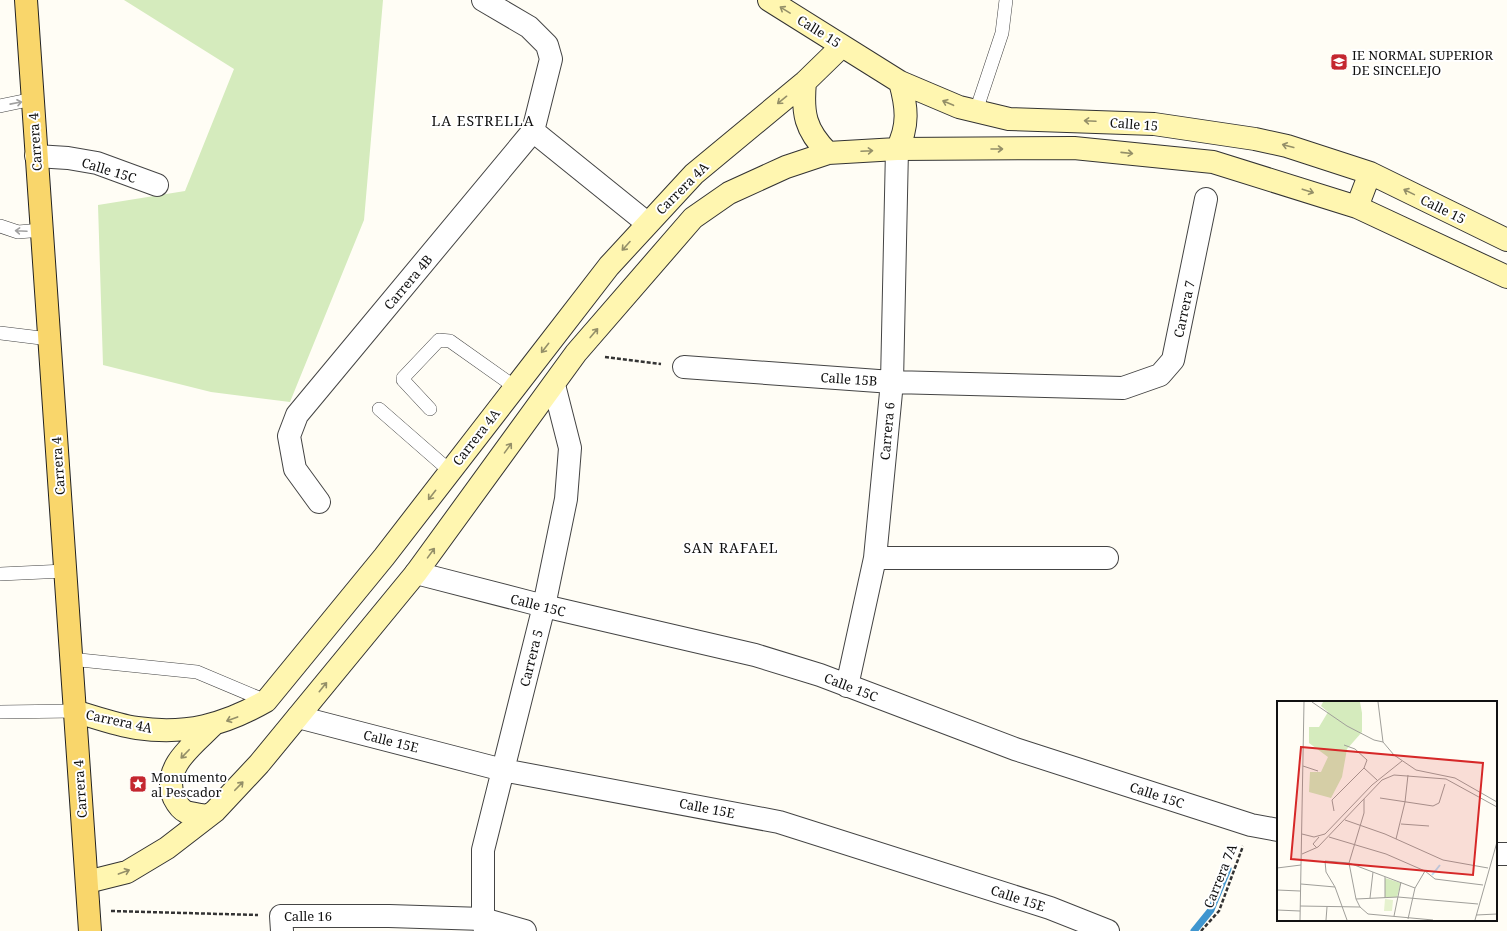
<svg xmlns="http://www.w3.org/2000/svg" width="1507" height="931" font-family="'Noto Serif',serif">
  <rect width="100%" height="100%" fill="#fffdf5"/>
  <path fill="#d5ebbd" d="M124 0H383L364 220 290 402 211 392 103 365 98 205 185 191 234 69Z"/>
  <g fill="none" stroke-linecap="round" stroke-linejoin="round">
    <path stroke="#3f96cf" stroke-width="7" d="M1194 931 1211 910 1228 869"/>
    <g stroke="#444" stroke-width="14">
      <path id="lane" d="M0 106 33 99
        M976 111 1002 33 1006 0
        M0 226 18 232 42 230
        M0 333 49 339
        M379 409 450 471
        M430 409 403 380V378L439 340 450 341 515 387
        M0 574 65 571
        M70 659 197 672 266 701
        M0 712 74 711"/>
    </g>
    <g stroke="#444" stroke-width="24">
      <path id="street" d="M533 131 647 223
        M36 156 68 158 97 163 157 185
        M684 367 892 382 1123 388 1160 375 1173 360 1206 199
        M319 502 295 469 289 436 297 415 533 131 551 59 547 45 529 27 483 0
        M875 558H1107
        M416 573 544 606 755 655 820 675 1015 749 1251 825 1278 830
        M847 686 875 558 892 382 897 149
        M298 717 503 770 779 822 1050 908 1108 931
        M1496 854H1507
        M282 931 281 916H389L483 919 525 931
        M485 931 483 919V850L544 606 566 499 570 448 554 385"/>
    </g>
    <g stroke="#333" stroke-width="24">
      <path id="secondary" d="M769 0 900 82 959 107 1009 119 1154 124 1255 139 1287 146 1370 173 1507 240
        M805 82C802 113 805 130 828 153
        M897 149C909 126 907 107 900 82
        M1357 207 1370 173
        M74 711C95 717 116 725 137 728 186 735 224 725 266 701L384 557 609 266 694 174 805 82 842 46
        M208 816C201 815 193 814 186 812 180 809 177 804 174 798 161 768 193 745 212 726
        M87 882 127 872 167 848 215 811 259 764 416 573 576 353 693 218 729 193 786 167 828 153 897 149 1074 148 1213 162 1357 207 1507 277"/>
    </g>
    <g stroke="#222" stroke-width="24">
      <path id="primary" d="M26 0 90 931"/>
    </g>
    <path stroke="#333" stroke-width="2.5" stroke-dasharray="4 2" stroke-linecap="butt" d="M605 357 661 364
      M111 911 258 915
      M1201 931 1219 911 1243 846"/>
    <use href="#lane" stroke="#fff" stroke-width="13"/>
    <use href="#street" stroke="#fff" stroke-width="22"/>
    <use href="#secondary" stroke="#fff6b0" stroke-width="22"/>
    <use href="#primary" stroke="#f9d66b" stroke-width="22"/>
  </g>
  <defs><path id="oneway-shaft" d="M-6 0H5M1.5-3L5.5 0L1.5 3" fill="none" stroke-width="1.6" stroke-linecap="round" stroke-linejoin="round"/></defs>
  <g stroke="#948f68">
    <use href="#oneway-shaft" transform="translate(785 10) rotate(-148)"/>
    <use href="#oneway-shaft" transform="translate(782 100) rotate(141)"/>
    <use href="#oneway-shaft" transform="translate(948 103) rotate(-157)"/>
    <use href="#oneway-shaft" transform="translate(1090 121) rotate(-177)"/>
    <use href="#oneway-shaft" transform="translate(1288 146) rotate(-165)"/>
    <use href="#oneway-shaft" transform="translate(997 149)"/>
    <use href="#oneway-shaft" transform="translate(867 151) rotate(-3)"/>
    <use href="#oneway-shaft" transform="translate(1127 153) rotate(6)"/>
    <use href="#oneway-shaft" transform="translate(1308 191) rotate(18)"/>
    <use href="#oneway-shaft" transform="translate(1409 192) rotate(-154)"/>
    <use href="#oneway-shaft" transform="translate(626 246) rotate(132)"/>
    <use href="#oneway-shaft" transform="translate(594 333) rotate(-50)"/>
    <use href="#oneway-shaft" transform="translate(545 348) rotate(128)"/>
    <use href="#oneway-shaft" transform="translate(508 448) rotate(-54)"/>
    <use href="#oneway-shaft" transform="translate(432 495) rotate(128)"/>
    <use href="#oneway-shaft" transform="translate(431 553) rotate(-54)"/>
    <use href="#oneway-shaft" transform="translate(323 687) rotate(-51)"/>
    <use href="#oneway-shaft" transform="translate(232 719) rotate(160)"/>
    <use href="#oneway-shaft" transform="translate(185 754) rotate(134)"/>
    <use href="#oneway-shaft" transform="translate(239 786) rotate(-46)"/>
    <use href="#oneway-shaft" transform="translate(124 872) rotate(-20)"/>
  </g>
  <g stroke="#a0a0a0">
    <use href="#oneway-shaft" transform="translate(16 103) rotate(-11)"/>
    <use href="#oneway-shaft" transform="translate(21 231) rotate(-177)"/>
  </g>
  <defs>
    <g id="university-square" transform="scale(0.9)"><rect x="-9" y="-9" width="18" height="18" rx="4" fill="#c4262e" stroke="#fff"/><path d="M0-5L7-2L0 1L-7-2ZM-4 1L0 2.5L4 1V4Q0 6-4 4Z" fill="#fff"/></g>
    <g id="sight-square" transform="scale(0.9)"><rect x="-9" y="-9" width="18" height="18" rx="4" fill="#c4262e" stroke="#fff"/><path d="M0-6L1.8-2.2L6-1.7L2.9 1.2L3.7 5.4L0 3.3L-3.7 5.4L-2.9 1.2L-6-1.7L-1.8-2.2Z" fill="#fff"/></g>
  </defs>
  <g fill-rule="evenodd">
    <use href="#university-square" x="1339" y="62"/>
    <use href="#sight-square" x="138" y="784"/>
  </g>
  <g text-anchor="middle" stroke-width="4" stroke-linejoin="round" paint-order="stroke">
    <g font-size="13" fill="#111" stroke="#fff">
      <text transform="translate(819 31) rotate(32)" y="5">Calle 15</text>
      <text transform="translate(1134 124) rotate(4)" y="5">Calle 15</text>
      <text transform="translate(35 142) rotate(-94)" y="5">Carrera 4</text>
      <text transform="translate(109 170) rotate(17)" y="5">Calle 15C</text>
      <text transform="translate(682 188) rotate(-45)" y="5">Carrera 4A</text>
      <text transform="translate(1443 209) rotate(26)" y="5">Calle 15</text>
      <text transform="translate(408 282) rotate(-50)" y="5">Carrera 4B</text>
      <text transform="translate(1184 309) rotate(-78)" y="5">Carrera 7</text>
      <text transform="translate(849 379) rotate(4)" y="5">Calle 15B</text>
      <text transform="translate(887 431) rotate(-85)" y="5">Carrera 6</text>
      <text transform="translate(476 437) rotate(-52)" y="5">Carrera 4A</text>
      <text transform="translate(58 466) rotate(-94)" y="5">Carrera 4</text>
      <text transform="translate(538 605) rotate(14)" y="5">Calle 15C</text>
      <text transform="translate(531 658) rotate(-76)" y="5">Carrera 5</text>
      <text transform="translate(851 687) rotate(21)" y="5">Calle 15C</text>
      <text transform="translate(119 721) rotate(12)" y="5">Carrera 4A</text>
      <text transform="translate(391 741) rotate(14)" y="5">Calle 15E</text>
      <text transform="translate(80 789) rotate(-94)" y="5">Carrera 4</text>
      <text transform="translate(1157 795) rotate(18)" y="5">Calle 15C</text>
      <text transform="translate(707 808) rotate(11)" y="5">Calle 15E</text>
      <text transform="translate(1220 876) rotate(-68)" y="5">Carrera 7A</text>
      <text transform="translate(1018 898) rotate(18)" y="5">Calle 15E</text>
      <text x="308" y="921">Calle 16</text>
    </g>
    <g font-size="13" fill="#111" stroke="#fff" text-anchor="start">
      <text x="1352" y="60">IE NORMAL SUPERIOR<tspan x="1352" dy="15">DE SINCELEJO</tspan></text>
      <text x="151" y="782">Monumento<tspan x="151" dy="15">al Pescador</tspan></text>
    </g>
    <g font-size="14" letter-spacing="1" fill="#111" stroke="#fff">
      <text x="483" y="126">LA ESTRELLA</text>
      <text x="731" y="553">SAN RAFAEL</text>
    </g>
  </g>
  <g transform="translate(1277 701)">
    <rect width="220" height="220" fill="#fffdf5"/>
    <path d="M46 1H83L85 12V31L70 48 65 76 54 97 32 91 33 71H44L51 56 32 42V26H42L51 11 44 5ZM108 177 124 182 120 196H108Z" fill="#d5ebbd"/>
    <path d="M108 198 116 199 115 210H107Z" fill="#e6f2cf"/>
    <path fill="none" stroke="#b9e0f7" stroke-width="2" d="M155 174 163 164"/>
    <path fill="none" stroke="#a09f9a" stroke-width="1" d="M35 1 70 25 97 39 106 41M101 1 106 41 117 54 139 69 178 77 220 101M26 65 41 70M87 67 100 79M103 97 156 105 162 102 168 83M87 98V112L72 162 79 198 83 206 91 213M57 110 55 99 87 67 90 59 78 48 67 44M68 119 108 133 166 159 211 167M124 123 152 125M25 133 37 136 48 133 95 84 125 60M52 136 109 153 148 170 158 178 206 184M119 138 128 101 131 74M40 147 36 143 42 136M25 153 41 146 105 79 117 74 169 78 220 106M0 167 24 164M24 183 58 186M0 189 23 190M93 197 96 171M108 197V176M79 198 121 196 201 203M23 205 83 206M0 209 23 210M91 213 156 219M199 214 220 213M117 215 124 181M131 218 138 187 148 170M23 219 27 1M49 219 50 206M70 219 58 186 49 171 48 160 72 162 138 187M198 219 220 141"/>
    <path fill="#d62828" fill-opacity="0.15" stroke="#d62828" stroke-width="2" d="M24 46 206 62 196 174 14 158Z"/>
    <rect width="220" height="220" fill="none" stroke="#111" stroke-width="2"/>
  </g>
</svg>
